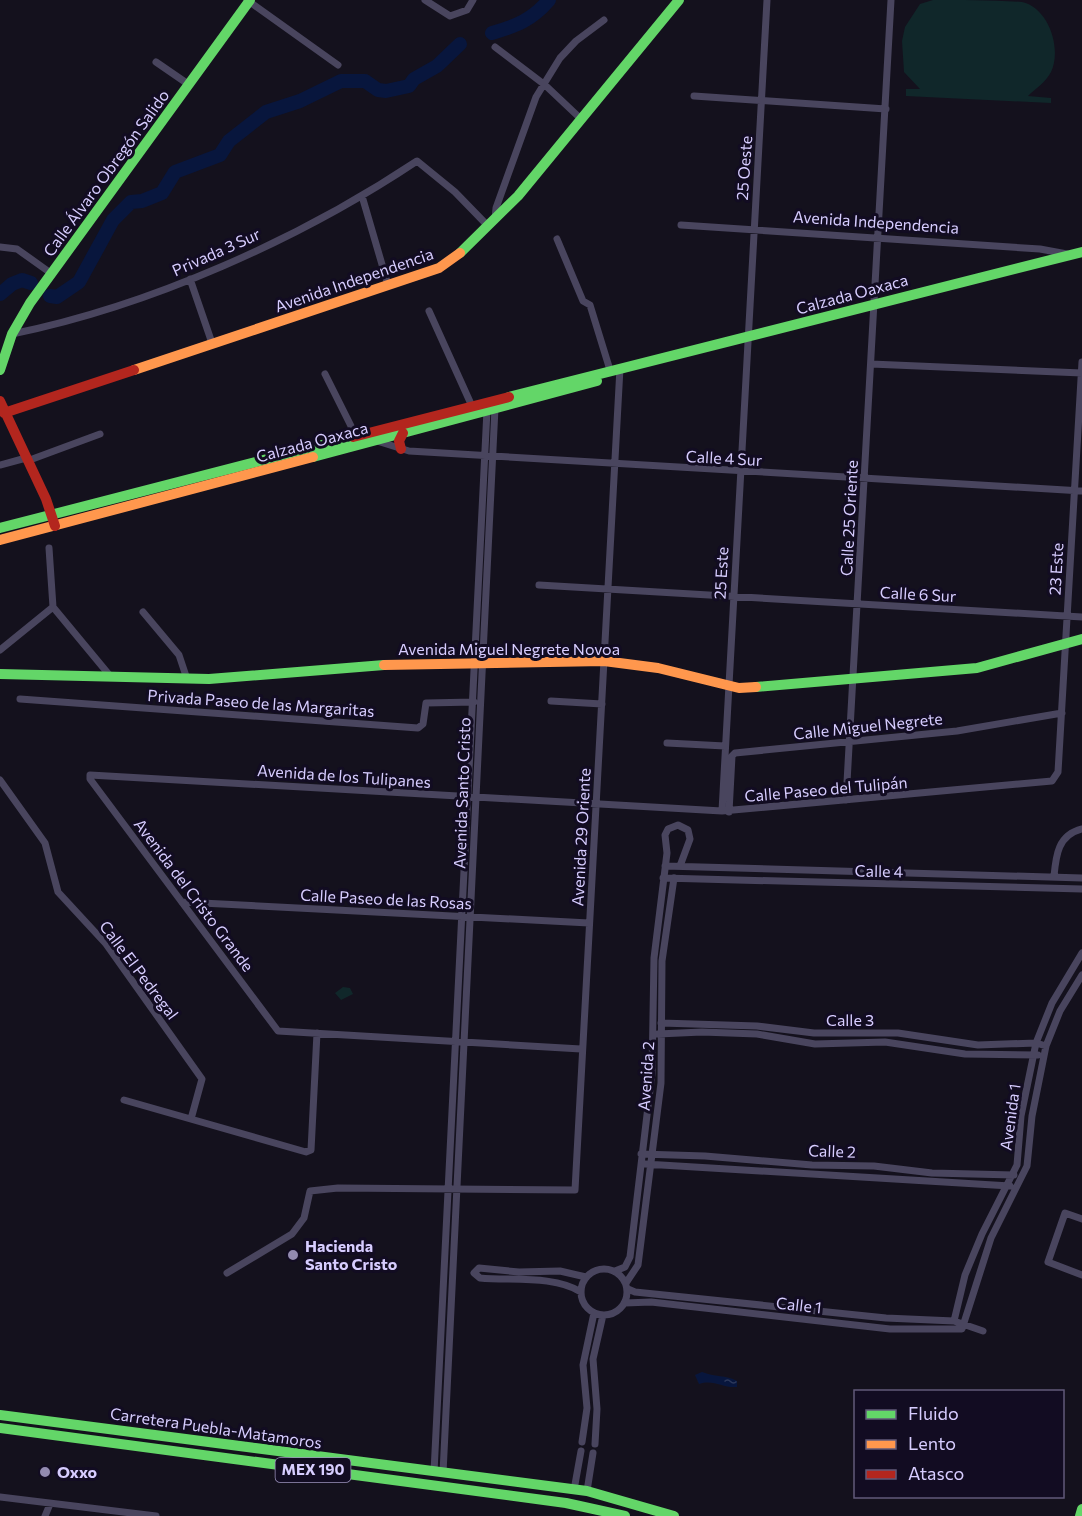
<svg xmlns="http://www.w3.org/2000/svg" width="1082" height="1516" font-family="Commissioner,sans-serif">
  <defs>
    <pattern id="water-ripples" width="26" height="14" patternUnits="userSpaceOnUse" patternTransform="scale(1.5)"><rect width="26" height="14" fill="#08163d"/><path d="M2 4q2-2 4 0t4 0M15 11q2-2 4 0t4 0" fill="none" stroke="#2b375a"/></pattern>
  </defs>
  <rect width="100%" height="100%" fill="#14111d"/>
  <path fill="#10272a" d="M933 0C961 0 994 0 1022 2 1049 8 1062 49 1051 72 1046 82 1035 89 1028 96L1051 98V103L906 96V89H920L904 72 902 41 905 27 920 4Z
    M343 987 350 988 353 994 341 1000 335 993Z"/>
  <path fill="url(#water-ripples)" d="M702 1372C714 1377 726 1375 737 1381V1387C722 1388 714 1379 699 1384L695 1375Z"/>
  <g fill="none" stroke-linecap="round" stroke-linejoin="round">
    <path stroke="#08163d" stroke-width="14" d="M492 33C516 26 532 20 549 0
      M0 294 12 284 22 280 31 283
      M50 296 57 297 79 282 113 220 131 202 142 201 162 193 175 172 220 155 229 141 266 112 300 101 341 81H365L378 90 386 91 409 86 414 79 437 66 460 44"/>
    <path stroke="#49455e" stroke-width="7" d="M247 0 338 65
      M425 0 450 16 467 10 473 0
      M495 47 545 85 581 119
      M156 62 188 84
      M694 96 886 109
      M362 196 388 285
      M495 219 496 208 536 97 560 58 576 41 604 20
      M681 225 1040 249 1067 254
      M557 239 583 301 590 305 610 370
      M0 247 17 249 52 274
      M190 279 212 343
      M429 311 471 404
      M12 334C150 306 300 239 417 161L455 192 488 226
      M871 364 1082 373
      M325 374 351 426 352 441
      M377 441 409 451 1082 491
      M27 461 100 434
      M0 465 26 458
      M539 585 1082 617
      M53 607 111 677
      M143 612 179 655 187 679
      M0 650 53 607 49 548
      M20 699 418 728 423 724 426 703 474 702
      M551 701 602 704
      M667 743 725 746
      M0 780 45 843 58 892 106 944 202 1079 191 1119
      M846 800 891 0
      M722 811 767 0
      M729 812 732 756 735 753 957 731 1062 713
      M665 866 1082 878
      M1054 876C1056 855 1058 835 1082 829
      M663 878 1082 889
      M182 902 589 923
      M661 1023 757 1026 814 1033H898L978 1045 1036 1043 1046 1046
      M658 1034 702 1032 757 1034 815 1044 885 1042 965 1054 1038 1055
      M581 1049 278 1031 90 779V775L722 811 1052 781 1058 772 1082 362
      M124 1100 306 1152 311 1150 317 1033
      M641 1154 705 1156 812 1165 874 1166 932 1173 1014 1175
      M645 1164 1010 1186
      M1082 1219 1065 1213 1048 1262 1082 1275
      M581 1292a23 23 0 1 1 46 0a23 23 0 1 1-46 0Z
      M615 1271 625 1267 630 1257 652 1073 654 958 667 853 665 835 668 829 678 825 688 830 690 839 680 866
      M227 1273 292 1234 304 1218 310 1191 338 1188 575 1190 620 368
      M626 1283 638 1265 661 1083 662 961 674 878
      M628 1289 635 1292 886 1318 954 1321 983 1331
      M581 1292C554 1275 511 1281 480 1278L474 1273 479 1268 519 1272 560 1271 586 1277
      M625 1303 651 1302 890 1329H962L991 1238 1027 1166 1032 1116 1046 1046 1060 1011 1082 975
      M954 1321 965 1275 982 1234 1017 1165 1021 1116 1036 1043 1052 1003 1082 953
      M582 1442 587 1408 583 1365 594 1313
      M595 1444 597 1409 593 1359 603 1315
      M434 1472 487 410
      M443 1473 495 408
      M574 1490 581 1451
      M587 1491 593 1453
      M0 1497 156 1516
      M45 1516 50 1504"/>
    <path stroke="#63d668" stroke-width="10" d="M460 253 518 196 679 0
      M0 370 12 334 30 303 250 0
      M509 397 1082 252
      M313 457 597 381
      M0 528 353 437
      M0 674 209 679 384 665
      M756 687 977 668 1082 639
      M0 1415 587 1491 674 1516
      M0 1428 566 1503 625 1516
      M1080 1516 1082 1509"/>
    <path stroke="#ff974d" stroke-width="10" d="M134 370 439 268 460 253
      M0 540 313 457
      M384 665 604 661 658 668 739 688 756 687"/>
    <path stroke="#b3261e" stroke-width="10" d="M0 401 46 499 55 526
      M4 413 134 370
      M353 437 509 397
      M401 449 399 441 403 433"/>
  </g>
  <g fill="#938bb0" stroke="#120c22" stroke-width="2">
    <circle cx="293" cy="1255" r="6"/>
    <circle cx="45" cy="1472" r="6"/>
  </g>
  <g text-anchor="middle" stroke-width="6" stroke-linejoin="round" paint-order="stroke">
    <rect fill="#120c22" stroke="#9c93bd" stroke-width="1.5" x="275.5" y="1458" width="75" height="24" rx="4.5"/>
    <g font-size="15" font-weight="bold" fill="#d7cdff">
      <text x="313" y="1475">MEX 190</text>
    </g>
    <g font-size="16" fill="#d7cdff" stroke="#120c22">
      <text transform="translate(744 168) rotate(-86)" y="6">25 Oeste</text>
      <text transform="translate(106 173) rotate(-54)" y="6">Calle Álvaro Obregón Salido</text>
      <text transform="translate(876 222) rotate(4)" y="6">Avenida Independencia</text>
      <text transform="translate(216 252) rotate(-24)" y="6">Privada 3 Sur</text>
      <text transform="translate(354 280) rotate(-19)" y="6">Avenida Independencia</text>
      <text transform="translate(852 294) rotate(-15)" y="6">Calzada Oaxaca</text>
      <text transform="translate(312 442) rotate(-15)" y="6">Calzada Oaxaca</text>
      <text transform="translate(724 458) rotate(3)" y="6">Calle 4 Sur</text>
      <text transform="translate(849 518) rotate(-87)" y="6">Calle 25 Oriente</text>
      <text transform="translate(1056 569) rotate(-87)" y="6">23 Este</text>
      <text transform="translate(721 573) rotate(-87)" y="6">25 Este</text>
      <text transform="translate(918 594) rotate(3)" y="6">Calle 6 Sur</text>
      <text x="509" y="655">Avenida Miguel Negrete Novoa</text>
      <text transform="translate(261 703) rotate(4)" y="6">Privada Paseo de las Margaritas</text>
      <text transform="translate(868 726) rotate(-6)" y="6">Calle Miguel Negrete</text>
      <text transform="translate(344 776) rotate(4)" y="6">Avenida de los Tulipanes</text>
      <text transform="translate(826 789) rotate(-5)" y="6">Calle Paseo del Tulipán</text>
      <text transform="translate(462 793) rotate(-88)" y="6">Avenida Santo Cristo</text>
      <text transform="translate(581 837) rotate(-87)" y="6">Avenida 29 Oriente</text>
      <text transform="translate(879 871) rotate(1)" y="6">Calle 4</text>
      <text transform="translate(194 895) rotate(53)" y="6">Avenida del Cristo Grande</text>
      <text transform="translate(386 899) rotate(3)" y="6">Calle Paseo de las Rosas</text>
      <text transform="translate(139 970) rotate(53)" y="6">Calle El Pedregal</text>
      <text x="850" y="1026">Calle 3</text>
      <text transform="translate(646 1076) rotate(-86)" y="6">Avenida 2</text>
      <text transform="translate(1010 1117) rotate(-82)" y="6">Avenida 1</text>
      <text transform="translate(832 1151) rotate(2)" y="6">Calle 2</text>
      <text transform="translate(799 1305) rotate(6)" y="6">Calle 1</text>
      <text transform="translate(216 1428) rotate(8)" y="6">Carretera Puebla-Matamoros</text>
    </g>
    <g font-size="16" font-weight="bold" fill="#d7cdff" stroke="#120c22" text-anchor="start">
      <text x="305" y="1252">Hacienda<tspan x="305" dy="18">Santo Cristo</tspan></text>
      <text x="57" y="1478">Oxxo</text>
    </g>
  </g>
  <rect x="854" y="1390" width="210" height="108" fill="#120c22" stroke="#61597a" stroke-width="1.5"/>
  <rect x="866" y="1410" width="30" height="9" fill="#63d668" stroke="#61597a" stroke-width="1.5"/>
  <text x="908" y="1420" font-size="18" fill="#d7cdff">Fluido</text>
  <rect x="866" y="1440" width="30" height="9" fill="#ff974d" stroke="#61597a" stroke-width="1.5"/>
  <text x="908" y="1450" font-size="18" fill="#d7cdff">Lento</text>
  <rect x="866" y="1470" width="30" height="9" fill="#b3261e" stroke="#61597a" stroke-width="1.5"/>
  <text x="908" y="1480" font-size="18" fill="#d7cdff">Atasco</text>
</svg>
